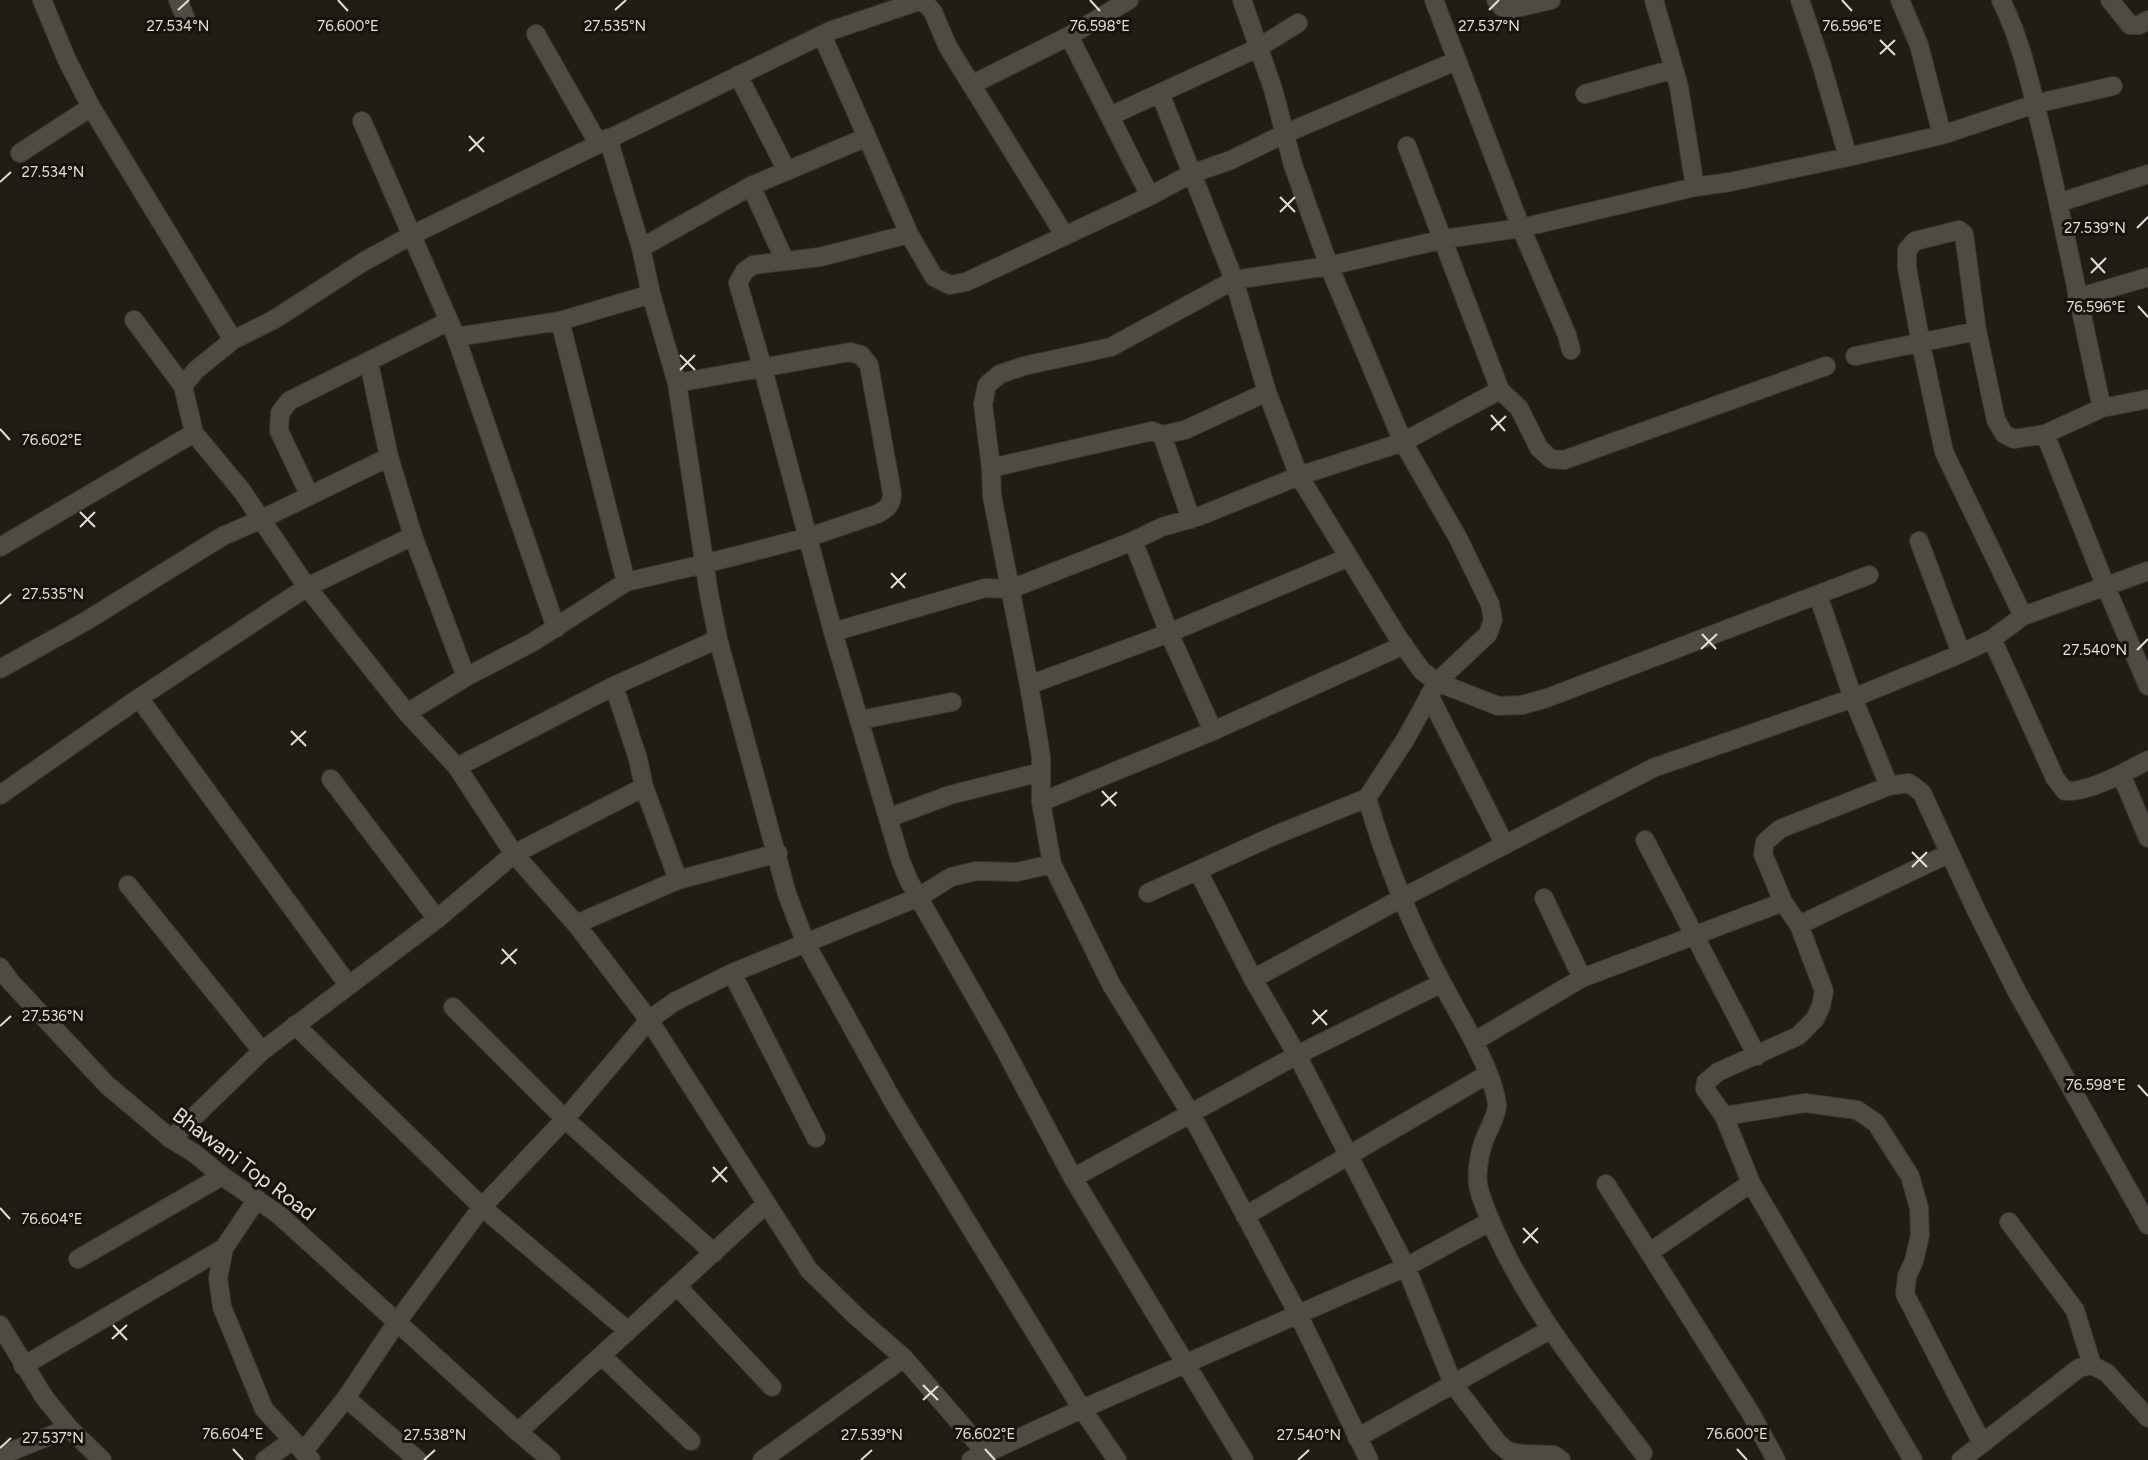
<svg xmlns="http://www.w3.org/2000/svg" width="2148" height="1460" font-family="Figtree,sans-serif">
  <rect width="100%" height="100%" fill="#201d16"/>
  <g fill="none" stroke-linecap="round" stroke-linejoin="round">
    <g stroke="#393732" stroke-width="20">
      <path id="street" d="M42 0 67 60 91 107 233 340
        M178 0 187 22
        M1242 0 1273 89 1293 165 1329 266 1403 442 1458 538 1490 604 1493 620 1488 634 1437 682 1405 740 1367 798C1386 863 1410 923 1442 983 1460 1017 1477 1043 1491 1080 1493 1087 1497 1098 1497 1106 1496 1117 1490 1126 1486 1136 1480 1149 1475 1175 1479 1189 1484 1209 1494 1229 1503 1248 1540 1323 1593 1387 1643 1453
        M1434 0 1521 228 1567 335 1571 350
        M1496 0 1502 7 1512 9 1551 0
        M1654 0 1679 87 1695 187
        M1800 0 1821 63 1848 157
        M1900 0 1919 45 1942 135
        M2001 0C2023 44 2032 93 2044 140 2065 229 2082 319 2102 408
        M2110 0 2130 25H2139L2148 20
        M536 34 598 143
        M822 35 867 137
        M1069 36 1150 196
        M738 75 787 171
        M971 85 1069 36 1129 0
        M1160 93 1234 280 1267 392 1299 476 1399 639 1422 671 1437 682 1498 706 1522 705 1547 698 1869 575
        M1585 94 1674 69
        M1110 116 1258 48 1298 23
        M362 121 456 337 556 628
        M608 138 641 248 651 294 677 383 709 594 718 639 787 894 806 944 894 1103 1082 1409 1117 1460
        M20 153 91 107
        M751 186 785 261
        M2058 203 2148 174
        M909 234 820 257 753 265 744 272 738 283 763 369 833 632 901 862 909 881 997 1035 1073 1178 1244 1460
        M641 248 751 186 867 137 909 234 934 277 950 285 966 282 1150 196 1191 174 1231 160 1284 134 1456 61
        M2077 298 2148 277
        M134 320 183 386
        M560 321 626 582
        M456 337 560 321 651 294
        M1855 356 1977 331
        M369 363 389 457 413 536 466 677
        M1500 390 1519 408 1539 448 1551 459 1564 460 1826 366
        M2045 434 2106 587 2148 686
        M1162 435 1191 519
        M991 468 1152 431 1162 435 1185 430 1267 392
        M310 496 279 431 280 413 289 401 449 321
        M1133 541 1169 633 1213 731
        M1919 541 1961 653
        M0 547 194 433
        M1818 595 1853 698 1889 786 1909 783 1922 793 1976 910 2016 990 2148 1225
        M2023 616 1944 452 1921 344 1907 268V250L1915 241 1959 230 1964 234 1977 331 1996 420 2004 434 2014 439 2045 434 2102 408 2148 399
        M833 632 985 588 1011 589 1133 541 1162 527 1200 516 1299 476 1403 442 1500 390 1407 146
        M1992 639 2055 778 2065 791C2091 792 2125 772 2148 760
        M0 669 86 621 223 536 262 519 389 457
        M1029 685 1169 633 1349 557
        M614 686 638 759 644 787 678 880
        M1429 695 1505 845
        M139 698 349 986
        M407 713 466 677 533 642 626 582 704 564 809 537 877 514C887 509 892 505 892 493L869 365 861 355 850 352 677 383
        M860 720 952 702
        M457 767 614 686 718 639
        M2121 774 2148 838
        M331 779 437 919
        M0 795 139 698 307 587 413 536
        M1041 802 1213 731 1404 645
        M888 818 950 795 1041 772
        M1645 840 1757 1056
        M1198 871 1253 979 1297 1055 1406 1267 1453 1384 1498 1443 1509 1452 1522 1454 1554 1455 1561 1460
        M128 885 262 1051
        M1148 893 1271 837 1367 798
        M1544 898 1582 978
        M1783 902 1763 854 1765 842 1780 829 1889 786
        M576 924 678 880 778 853
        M1799 925 1824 991 1821 1006 1815 1019 1798 1036 1718 1072 1706 1082 1705 1089 1724 1116 1751 1183 1913 1460
        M732 973 816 1138
        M1253 979 1402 898 1653 768 1853 698 1953 657 1992 639 2023 616 2148 571
        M453 1007 565 1119 714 1253
        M295 1025 482 1207 628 1331
        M1475 1041 1582 978 1783 902 1799 925 1950 853
        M1724 1116 1805 1103 1857 1110 1876 1123 1910 1176 1919 1208 1920 1235 1914 1261 1907 1276 1905 1294 1982 1443
        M171 1139 262 1051 437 919 514 854 644 787
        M1073 1178 1297 1055 1442 983
        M1606 1184 1750 1412 1776 1460
        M257 1199 224 1248 218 1278 222 1307 264 1409 311 1460
        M1245 1216 1488 1074
        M2009 1222 2075 1310 2092 1365
        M1650 1252 1751 1183
        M78 1259 222 1176
        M678 1287 772 1387
        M0 1325 44 1397 69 1428 102 1460
        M602 1356 691 1441
        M23 1366 224 1248
        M346 1398 418 1460
        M518 1432 765 1205
        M1357 1438 1551 1329
        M303 1452 346 1398 397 1322 482 1207 565 1119 649 1020 674 1002 732 973 919 897 951 877 976 871 1017 872 1052 864
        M985 1452 904 1358 857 1317 809 1270 649 1020 576 924 514 854 457 767 407 713 307 587 242 491 194 433 183 386 196 370 233 340 275 319 363 262 412 235 830 31 919 1 927 5 933 12 948 47 1065 236
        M0 1456 69 1428
        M265 1460 293 1440
        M762 1460 904 1358
        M971 1460 1082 1409 1406 1267 1491 1221
        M1369 1460 1298 1314 1191 1114 1111 984 1052 864 1041 802V756L1029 685 992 496 991 468 983 404 987 385 1000 374 1024 366 1111 347 1234 280 1329 266 1444 239 1521 228 1695 187 1730 182 1848 157 1942 135 2035 104 2113 86
        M1961 1460 2079 1368 2092 1365 2107 1373 2148 1418"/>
    </g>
    <g stroke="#393732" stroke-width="20">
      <path id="secondary" d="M0 967 10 981 107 1085 171 1139 194 1153 222 1176 278 1214 518 1432 551 1460"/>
    </g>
    <use href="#street" stroke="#4f4b43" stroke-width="18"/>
    <use href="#secondary" stroke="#4f4b43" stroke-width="18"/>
  </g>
  <path fill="none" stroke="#e1dfda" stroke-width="2" d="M338 0 348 11M1090 0 1100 11M1842 0 1852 11M178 10 189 0M615 10 626 0M1489 10 1499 0M1880 40 1895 55M1880 54 1895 40M469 136 484 152M469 151 484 137M0 182 11 172M1280 197 1295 212M1280 212 1295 197M2137 228 2148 217M2091 258 2105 273M2091 273 2106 258M2138 306 2148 317M680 355 695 370M680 370 695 355M1491 415 1505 431M0 429 10 440M1491 430 1506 416M80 512 95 527M80 527 95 512M891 573 905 588M891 588 906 573M0 604 11 594M1702 634 1716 649M1701 649 1717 634M2137 650 2148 639M291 731 306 746M291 745 306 731M1102 791 1116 806M1101 806 1117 792M1912 852 1927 867M1912 867 1927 852M502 949 516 964M501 964 517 949M1313 1010 1327 1025M1312 1024 1327 1010M0 1026 11 1016M2138 1085 2148 1096M713 1167 727 1182M712 1182 727 1167M0 1208 10 1219M1523 1228 1538 1243M1523 1243 1538 1228M113 1325 127 1340M112 1339 127 1325M923 1385 938 1400M923 1400 938 1386M0 1448 11 1438M233 1449 243 1460M985 1449 995 1460M1737 1449 1747 1460M424 1460 435 1450M861 1460 872 1450M1298 1460 1309 1450"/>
  <g text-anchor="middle" stroke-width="6" stroke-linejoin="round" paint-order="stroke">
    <g font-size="21" fill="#e1dfda" stroke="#17140d">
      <text transform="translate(244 1164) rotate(37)" y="7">Bhawani Top Road</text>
    </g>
  </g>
  <g font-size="15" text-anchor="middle" fill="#e1dfda" stroke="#17140d" stroke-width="6" stroke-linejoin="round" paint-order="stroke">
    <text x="615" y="31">27.535°N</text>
    <text x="178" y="31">27.534°N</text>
    <text x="1489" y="31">27.537°N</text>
    <text x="348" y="31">76.600°E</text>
    <text x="1100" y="31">76.598°E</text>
    <text x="1852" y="31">76.596°E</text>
    <text x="53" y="177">27.534°N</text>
    <text x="2095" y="233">27.539°N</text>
    <text x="2096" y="312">76.596°E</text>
    <text x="52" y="445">76.602°E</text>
    <text x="53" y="599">27.535°N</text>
    <text x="2095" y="655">27.540°N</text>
    <text x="53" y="1021">27.536°N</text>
    <text x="2096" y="1090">76.598°E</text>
    <text x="52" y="1224">76.604°E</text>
    <text x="233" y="1439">76.604°E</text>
    <text x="985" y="1439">76.602°E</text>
    <text x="1737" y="1439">76.600°E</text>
    <text x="435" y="1440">27.538°N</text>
    <text x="872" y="1440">27.539°N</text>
    <text x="1309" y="1440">27.540°N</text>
    <text x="53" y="1443">27.537°N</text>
  </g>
</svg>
